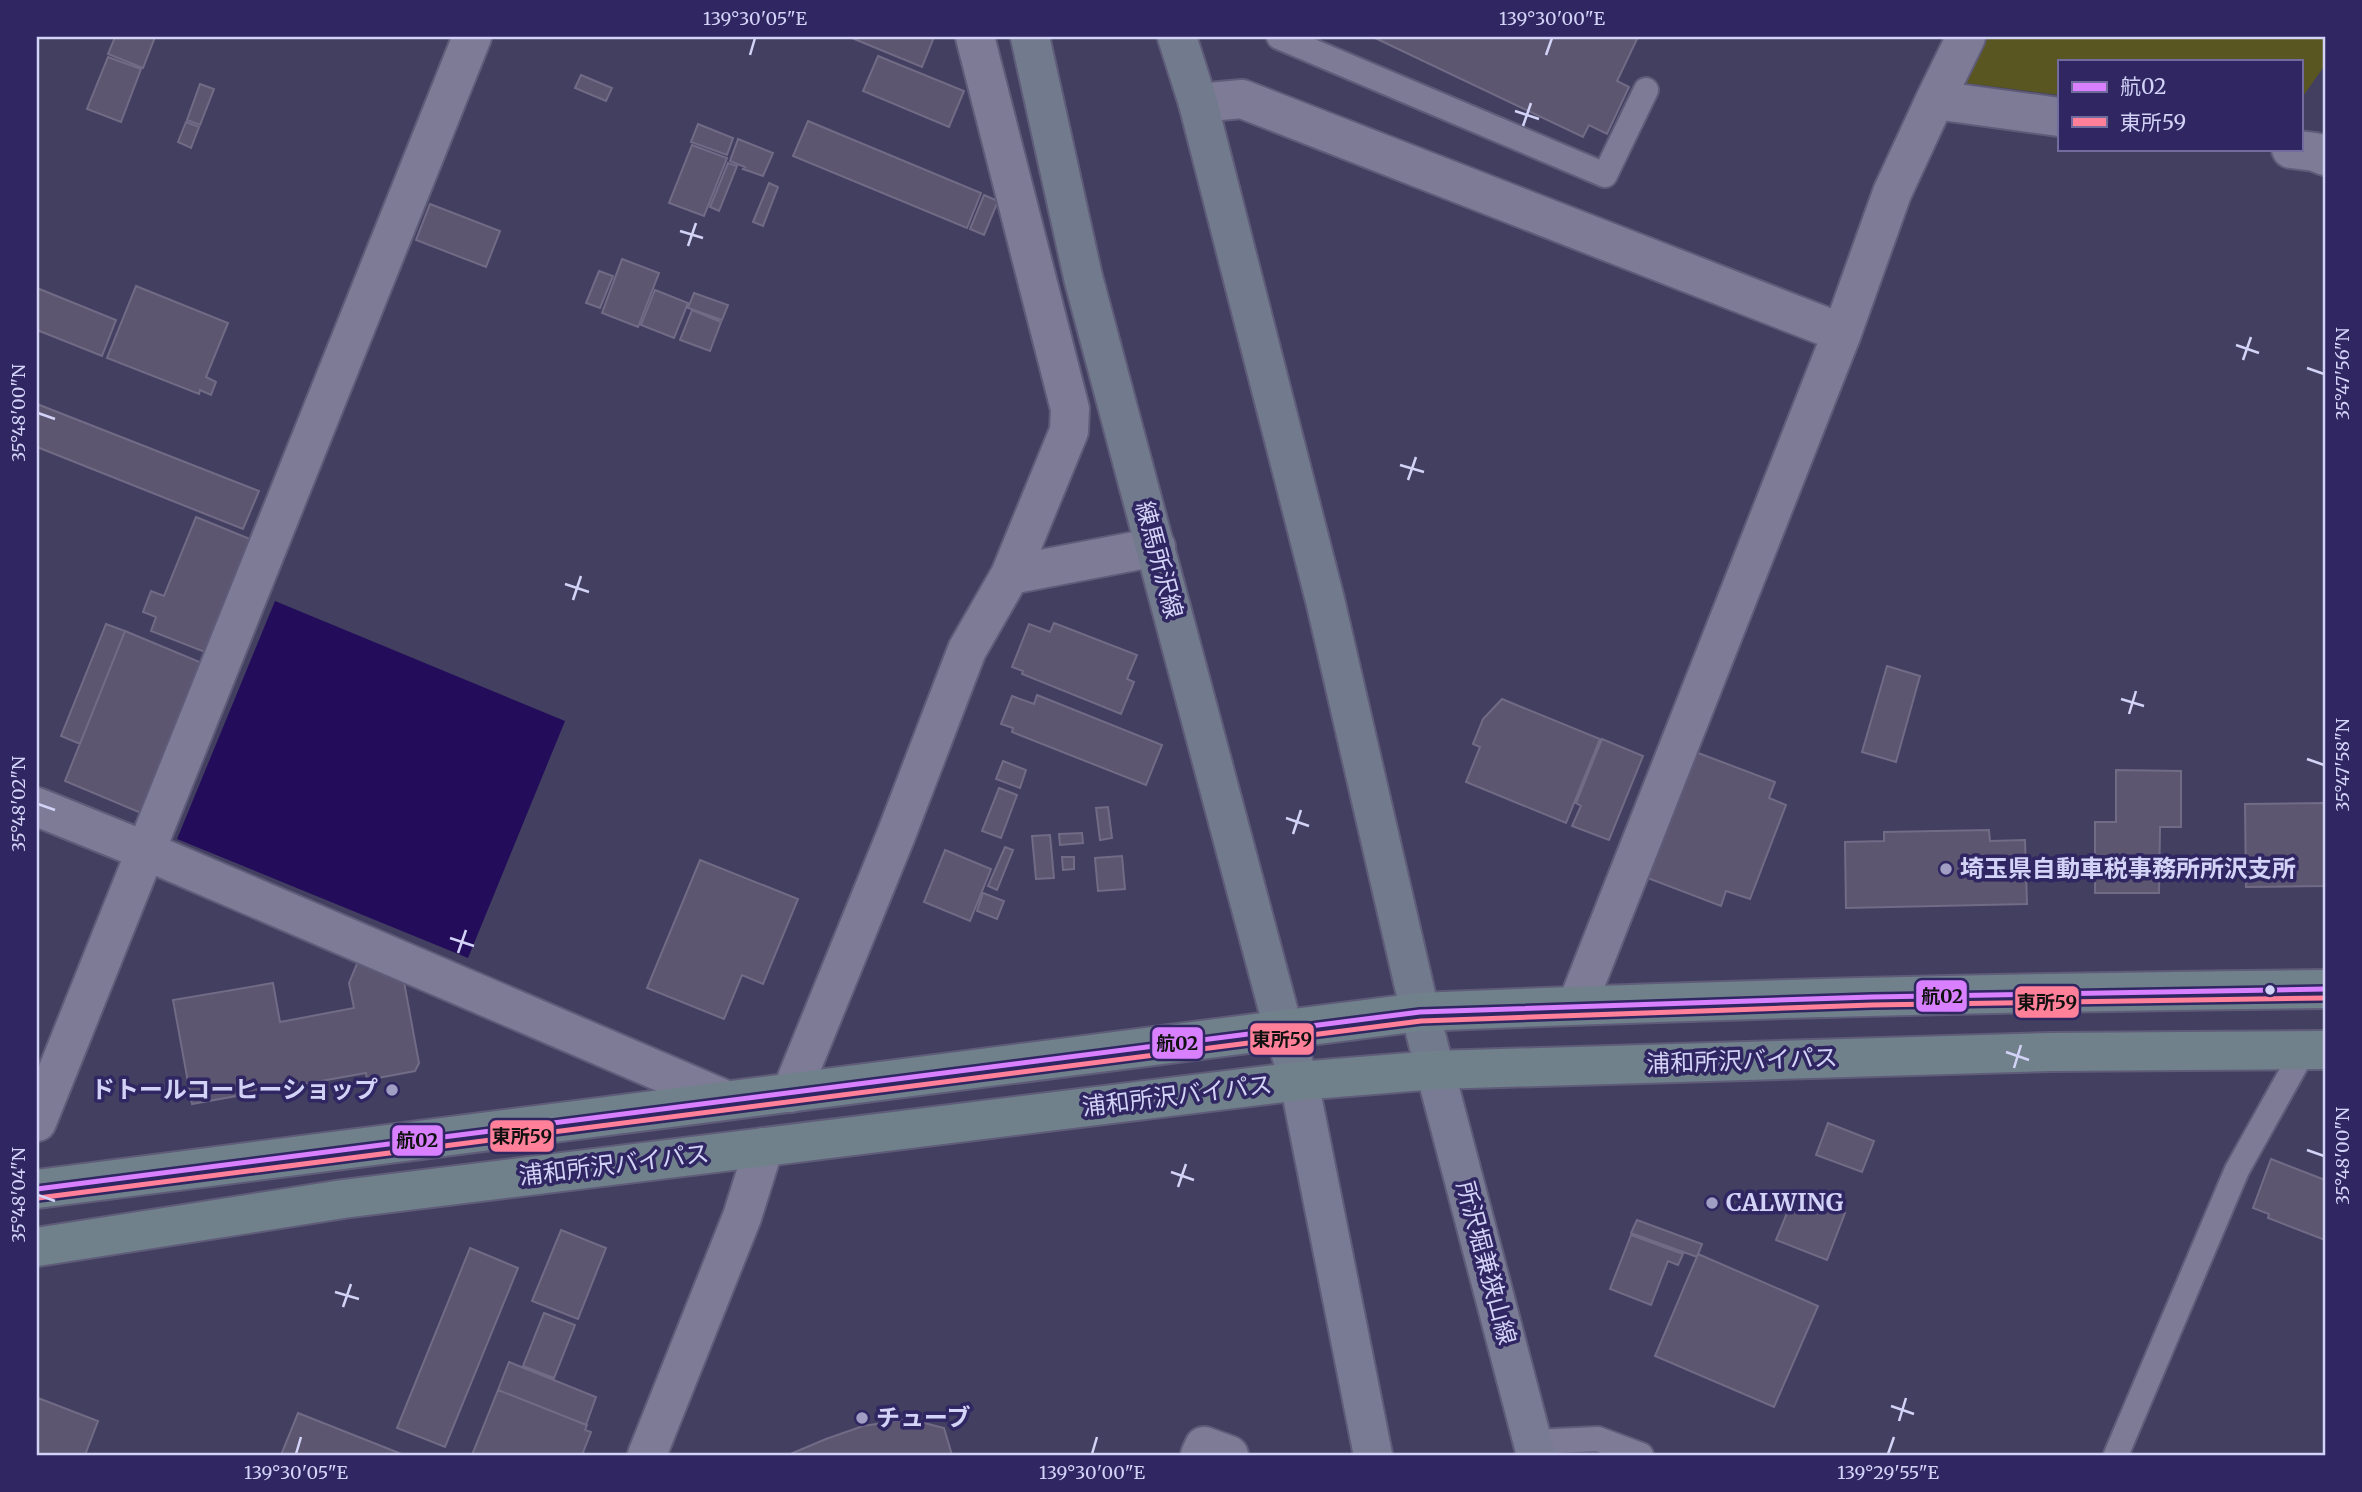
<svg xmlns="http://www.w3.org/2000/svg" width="2362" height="1492" font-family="Merriweather,'Noto Sans JP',serif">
  <rect width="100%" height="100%" fill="#423f60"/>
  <path fill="#5a5622" d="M1982 37H2325V65L2301 99V61H2059V95L1958 82Z"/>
  <path fill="#230d5a" d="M275 601 565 721 468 958 177 839Z"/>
  <path fill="#5c5671" stroke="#726b86" stroke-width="2" d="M115 37H155L143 68 108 54Z
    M855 37H934L922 67 854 39Z
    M1373 37H1638L1617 81 1629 87 1607 134 1589 125 1583 137Z
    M878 56 964 91 949 127 863 91Z
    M108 57 141 69 121 122 87 109Z
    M581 75 612 88 606 101 575 88Z
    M200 84 214 89 200 125 187 120Z
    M808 121 981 193 967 228 793 156Z
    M186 122 199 127 191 148 178 142Z
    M698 124 733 138 727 155 691 142Z
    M738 139 773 153 763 176 743 169 745 167 730 161Z
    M692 145 727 158 704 216 669 203Z
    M728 163 737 166 719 211 710 207Z
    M769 183 778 187 763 226 753 222Z
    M984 195 998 201 984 235 970 229Z
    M430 204 500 231 486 267 416 240Z
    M622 259 659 273 638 327 602 313Z
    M599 271 613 276 600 308 586 303Z
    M136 286 228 323 206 377 216 382 211 395 200 390 199 394 107 358Z
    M37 288 116 320 102 356 37 330Z
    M655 290 688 303 674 338 641 325Z
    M694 293 728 305 722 320 688 308Z
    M692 310 721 322 710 351 680 340Z
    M37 404 259 491 243 529 37 447Z
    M196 517 250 539 205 652 151 631 156 617 143 612 151 591 164 596Z
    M1054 623 1137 655 1127 679 1134 682 1121 714 1022 674 1023 671 1012 667 1029 624 1050 632Z
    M106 624 125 631 80 744 61 736Z
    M125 631 202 663 141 813 65 781Z
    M1887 666 1920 676 1896 762 1862 752Z
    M1037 695 1162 745 1146 785 1012 732 1013 728 1001 724 1012 696 1034 704Z
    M1502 699 1600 739 1566 823 1466 782 1480 747 1473 744 1483 719Z
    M1602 739 1643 756 1609 840 1572 826 1581 806 1576 803Z
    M1685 748 1775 782 1769 798 1786 805 1750 899 1726 891 1721 906 1637 874Z
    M1003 761 1026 770 1020 788 996 779Z
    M2116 770 2181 771V827H2160L2159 893H2095V822H2116Z
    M999 788 1017 795 1001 838 982 831Z
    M2325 803V886L2246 887 2245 804Z
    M1108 807 1112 838 1100 840 1096 808Z
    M1989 830 1990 841 2025 840 2027 904 1846 908 1845 842 1884 841V832Z
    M1082 833 1083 843 1060 845 1059 834Z
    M1050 835 1054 878 1036 879 1032 836Z
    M1005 847 1013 850 997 890 988 886Z
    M945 850 991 869 970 921 924 902Z
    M1122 856 1125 889 1098 891 1095 858Z
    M1062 857H1074V869L1063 870Z
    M700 860 798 899 763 984 742 975 724 1019 647 988Z
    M983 893 1004 901 997 919 977 911Z
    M361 954 402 971 419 1063 415 1071 367 1080 366 1073 192 1104 173 1000 273 983 280 1022 354 1008 349 983Z
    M1828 1123 1874 1141 1862 1172 1816 1155Z
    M2271 1159 2325 1180V1240L2268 1218 2269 1214 2253 1208Z
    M1795 1193 1845 1213 1827 1260 1776 1240Z
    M1637 1220 1702 1244 1697 1257 1631 1233Z
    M561 1230 606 1248 578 1319 532 1301Z
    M1631 1235 1683 1254 1678 1265 1668 1261 1651 1305 1610 1289Z
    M470 1248 518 1268 445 1447 397 1428Z
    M1698 1254 1818 1306 1774 1407 1655 1356Z
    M544 1313 575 1325 554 1378 523 1366Z
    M509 1362 596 1397 586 1425 498 1390Z
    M498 1390 587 1425 585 1430 591 1432 582 1455H472Z
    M38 1398 98 1421 85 1455H37Z
    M298 1413 404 1455H281Z
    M909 1419 944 1428 952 1455H788L826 1439 863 1426Z"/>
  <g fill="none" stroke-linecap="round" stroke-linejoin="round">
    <g stroke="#5f5c79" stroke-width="28">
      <path id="lane" d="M1279 37 1605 175 1646 90
        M1533 1442 1598 1439 1641 1455
        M2116 1455 2237 1170 2304 1050"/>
    </g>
    <g stroke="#5f5c79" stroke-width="42">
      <path id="street" d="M975 37 1070 409 1069 431 1010 575
        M1935 100 1966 37
        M1198 103 1242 99 1842 333
        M2291 149 2315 152 2325 156
        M37 807 146 851 726 1100
        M1577 1005 1842 333 1892 193 1935 100 2059 117
        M791 1093 896 835 967 650 1010 575 1156 547
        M37 1122 472 37
        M647 1455 742 1217 764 1147
        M1200 1455 1204 1446 1229 1455"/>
    </g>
    <g stroke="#5f5c79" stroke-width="42">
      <path id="secondary" d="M1435 1070 1536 1455
        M1299 1081 1373 1455"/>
    </g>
    <g stroke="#5f5c79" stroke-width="42">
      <path id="primary" d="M1030 37 1083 277 1283 1028 1299 1081
        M1177 37 1198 103 1325 600 1420 1012 1435 1070"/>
    </g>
    <g stroke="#5f5c79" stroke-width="42">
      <path id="highway" d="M37 1189 1420 1012C1721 999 2023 992 2325 989
        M37 1247 343 1199 1299 1081 1435 1070 2051 1052 2325 1050"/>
    </g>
    <use href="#lane" stroke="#7e7b97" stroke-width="24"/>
    <use href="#street" stroke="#7e7b97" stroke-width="38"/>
    <use href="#secondary" stroke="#787b93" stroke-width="38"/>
    <use href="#primary" stroke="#727a8d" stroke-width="38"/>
    <use href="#highway" stroke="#71818c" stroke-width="38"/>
    <g stroke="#2f2662" stroke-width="10">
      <path id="bus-1" d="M37 1189 1420 1012 1872 997 2325 989"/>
    </g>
    <g stroke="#2f2662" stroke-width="10">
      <path id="bus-2" d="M38 1198 1421 1021 1872 1005 2325 998"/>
    </g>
    <use href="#bus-1" stroke="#d880ff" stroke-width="5"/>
    <use href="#bus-2" stroke="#ff8098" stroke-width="5"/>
  </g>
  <path fill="none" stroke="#d3d3f8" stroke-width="2.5" d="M750 55 755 38M1546 55 1552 38M1515 111 1539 119M1523 126 1531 103M680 231 703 238M688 246 696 223M2236 345 2259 353M2243 360 2251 337M2307 368 2324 374M38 413 55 419M1400 465 1424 472M1408 480 1416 457M565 584 589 592M573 600 581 576M2121 699 2144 706M2129 714 2136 691M2307 759 2324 765M38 804 55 810M1286 818 1309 826M1293 834 1301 810M450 938 474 946M458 953 466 930M2006 1052 2029 1060M2014 1068 2021 1045M2307 1150 2324 1156M1171 1172 1194 1180M1178 1187 1186 1164M38 1195 55 1201M335 1292 359 1299M343 1307 351 1284M1891 1406 1914 1414M1899 1421 1906 1398M296 1454 301 1437M1092 1454 1097 1437M1888 1454 1894 1437"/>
  <g fill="#a09fc3" stroke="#2f2662" stroke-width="2.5">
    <circle cx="1946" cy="869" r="7"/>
    <circle cx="392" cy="1090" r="7"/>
    <circle cx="1712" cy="1203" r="7"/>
    <circle cx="862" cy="1418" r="7"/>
  </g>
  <circle fill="#d3d3f8" stroke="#2f2662" stroke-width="2.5" cx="2270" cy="990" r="6"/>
  <g text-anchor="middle" stroke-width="7" stroke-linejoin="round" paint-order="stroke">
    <g font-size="24" fill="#d3d3f8" stroke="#2f2662">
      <text transform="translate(1159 560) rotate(75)" y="8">練馬所沢線</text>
      <text transform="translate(1742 1061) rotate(-2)" y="8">浦和所沢バイパス</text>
      <text transform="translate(1177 1096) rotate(-7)" y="8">浦和所沢バイパス</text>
      <text transform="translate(614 1165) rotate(-7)" y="8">浦和所沢バイパス</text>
      <text transform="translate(1486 1263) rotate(75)" y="8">所沢堀兼狭山線</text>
    </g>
    <g font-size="24" font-weight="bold" fill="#d3d3f8" stroke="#2f2662" text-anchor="start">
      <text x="1960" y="877">埼玉県自動車税事務所所沢支所</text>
      <text x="378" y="1098" text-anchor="end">ドトールコーヒーショップ</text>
      <text x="1726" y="1211">CALWING</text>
      <text x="876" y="1426">チューブ</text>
    </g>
  </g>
  <g stroke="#2f2662" stroke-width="2.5">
    <rect x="1915" y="979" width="53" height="34" rx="7" fill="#d880ff"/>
    <rect x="2014" y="985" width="66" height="34" rx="7" fill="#ff8098"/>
    <rect x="1249" y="1022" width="66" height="34" rx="7" fill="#ff8098"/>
    <rect x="1151" y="1026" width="53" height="34" rx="7" fill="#d880ff"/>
    <rect x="489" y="1119" width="66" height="34" rx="7" fill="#ff8098"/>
    <rect x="391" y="1124" width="53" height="33" rx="7" fill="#d880ff"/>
  </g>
  <g font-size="19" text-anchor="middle" font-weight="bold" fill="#111">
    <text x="1942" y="1003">航02</text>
    <text x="2047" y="1009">東所59</text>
    <text x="1282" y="1046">東所59</text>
    <text x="1177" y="1050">航02</text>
    <text x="522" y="1143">東所59</text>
    <text x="417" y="1147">航02</text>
  </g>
  <rect width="2362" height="1492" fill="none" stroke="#2f2662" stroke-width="77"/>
  <rect x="2058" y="60" width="245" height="91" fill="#2f2662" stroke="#716b9e" stroke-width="2"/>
  <rect x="2072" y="82" width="35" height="10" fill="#d880ff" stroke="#716b9e" stroke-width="2"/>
  <text x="2120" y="94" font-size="21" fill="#d3d3f8">航02</text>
  <rect x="2072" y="117" width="35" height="10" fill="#ff8098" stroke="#716b9e" stroke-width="2"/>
  <text x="2120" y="130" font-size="21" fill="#d3d3f8">東所59</text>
  <rect x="38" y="38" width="2286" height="1416" fill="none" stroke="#d3d3f8" stroke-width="2.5"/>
  <g font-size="18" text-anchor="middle" fill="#d3d3f8">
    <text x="755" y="25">139°30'05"E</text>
    <text x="1552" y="25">139°30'00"E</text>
    <text transform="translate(2343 374) rotate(-90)" y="6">35°47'56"N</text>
    <text transform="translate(19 413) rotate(-90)" y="6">35°48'00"N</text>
    <text transform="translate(2343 765) rotate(-90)" y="6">35°47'58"N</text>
    <text transform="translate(19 804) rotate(-90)" y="6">35°48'02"N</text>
    <text transform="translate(2343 1156) rotate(-90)" y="6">35°48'00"N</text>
    <text transform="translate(19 1195) rotate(-90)" y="6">35°48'04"N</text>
    <text x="296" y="1479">139°30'05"E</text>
    <text x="1092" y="1479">139°30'00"E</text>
    <text x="1888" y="1479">139°29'55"E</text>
  </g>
</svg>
